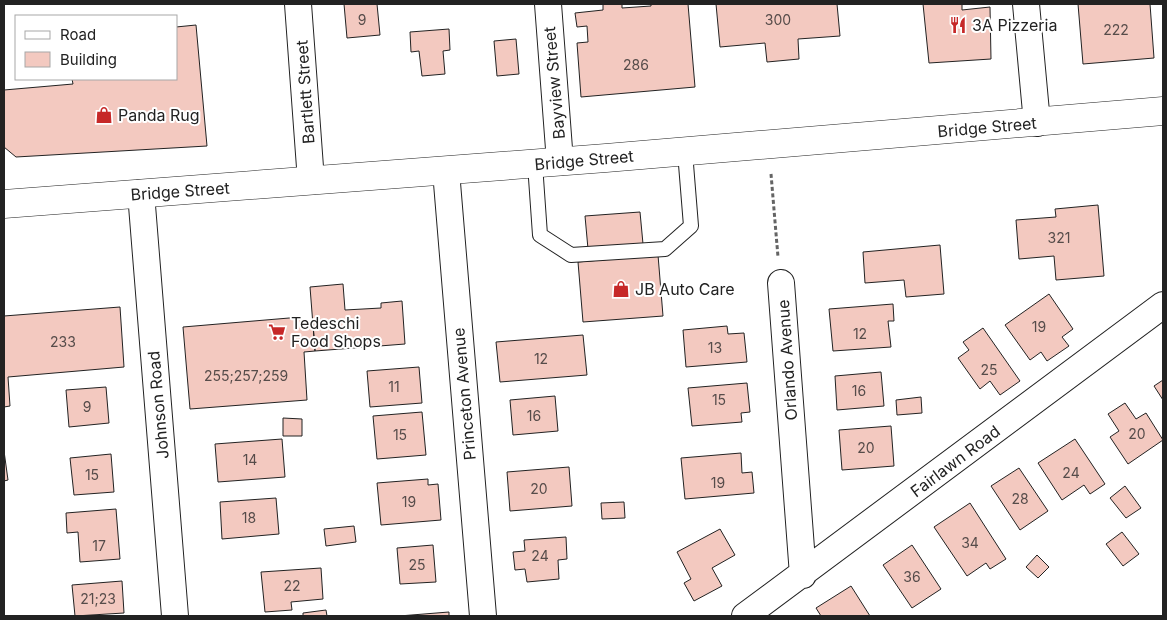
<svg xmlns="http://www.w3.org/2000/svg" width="1167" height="620" font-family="Inter,sans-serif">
  <rect width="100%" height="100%" fill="#fff"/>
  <path fill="#f3c9c0" stroke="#222" d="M344 4H377L380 35 347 38Z
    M603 4H622V8L651 6V4H688L695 87 581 97 577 43 588 42 587 26 577 27 575 13 603 10Z
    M716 4H837L840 36 798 39 799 59 767 62 765 43 720 47Z
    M923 4H962V10L990 7 991 59 929 63Z
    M1078 4H1150L1154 58 1083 64Z
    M196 25 207 146 16 157 4 147V90L73 84 72 79H176V27Z
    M449 29 450 50 443 51 445 74 422 76 419 51 411 52 410 32Z
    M516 39 519 74 497 76 494 41Z
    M1098 205 1104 276 1056 280 1054 256 1019 259 1016 220 1056 217 1055 209Z
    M640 212 643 244 588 249 585 216Z
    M940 245 944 294 906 297 904 280 865 283 863 252Z
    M658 255 663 316 583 322 578 262Z
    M343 284 345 310 381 308V303L402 301 405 344 315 351 310 287Z
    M1049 294 1073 329 1062 337 1069 346 1047 361 1041 352 1030 360 1005 325Z
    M893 304 894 321H888L891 347 833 351 829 309Z
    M120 307 124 367 8 377 10 406 4 407V316Z
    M301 317 302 324 313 323 315 351 304 352 307 400 190 409 183 327Z
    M727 326 728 334 744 333 747 362 686 367 683 330Z
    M983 328 1020 381 1000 395 990 381 980 389 958 358 969 350 963 342Z
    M583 335 587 375 500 382 496 342Z
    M419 367 422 403 370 407 367 371Z
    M881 372 884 406 837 410 835 376Z
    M1163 380V400L1154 386Z
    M747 383 750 412 741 413 742 422 692 426 688 388Z
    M106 387 109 423 69 427 66 390Z
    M555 396 558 431 513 435 510 400Z
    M921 397 922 413 897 415 896 400Z
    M1125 403 1136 419 1146 413 1163 440 1128 464 1110 437 1119 431 1108 414Z
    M422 412 426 455 377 459 373 416Z
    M283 418 302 419V436H283Z
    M891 426 894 466 842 470 839 430Z
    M282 439 285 477 218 482 215 444Z
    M1075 439 1105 484 1090 494 1084 485 1062 500 1038 463Z
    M4 451 8 480 4 481Z
    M741 453 742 473 752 472 754 493 685 499 681 458Z
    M111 454 114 492 74 495 70 458Z
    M569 467 572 506 510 511 507 472Z
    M1019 468 1048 511 1020 530 991 486Z
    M428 479V485L438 484 441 520 381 525 377 483Z
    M1125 486 1141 508 1126 518 1110 498Z
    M276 498 279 534 222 539 220 502Z
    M624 502 625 518 602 519 601 503Z
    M970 503 1006 559 990 569 986 563 967 576 934 527Z
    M116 509 120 559 80 562 78 532 67 533 66 513Z
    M354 526 356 542 326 546 324 529Z
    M720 529 735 555 712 568 722 586 694 601 684 583 691 579 677 552Z
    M1122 532 1139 554 1123 566 1106 544Z
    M566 537 567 559 558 560 559 579 527 582 525 569 515 570 513 552 525 551 524 540Z
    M433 545 436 582 400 584 397 548Z
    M912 545 941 589 912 608 883 565Z
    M1037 555 1049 567 1038 578 1026 567Z
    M321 568 323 599 291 602 292 610 265 612 261 572Z
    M122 581 124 613 75 616 72 585Z
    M851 586 870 616H821L816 608Z
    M326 610 327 616H303V613Z
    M449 612V616H399Z"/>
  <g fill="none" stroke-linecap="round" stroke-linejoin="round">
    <g stroke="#222" stroke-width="16">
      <path id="lane" d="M535 164 540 235 571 255 665 249 691 226 685 152"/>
    </g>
    <g stroke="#222" stroke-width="28">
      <path id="street" d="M298 4 311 181
        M548 4 560 162
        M1026 4 1037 123
        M446 171 483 616
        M141 193 175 616
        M781 283 803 575
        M745 616 1163 305"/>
    </g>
    <g stroke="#222" stroke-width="29">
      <path id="primary" d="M4 204 606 158 1163 111"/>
    </g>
    <path stroke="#646464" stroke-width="3" stroke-dasharray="4 2.5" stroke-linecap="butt" d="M771 174 778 257"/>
    <use href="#lane" stroke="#fff" stroke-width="14"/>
    <use href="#street" stroke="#fff" stroke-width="26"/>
    <use href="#primary" stroke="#fff" stroke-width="28"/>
  </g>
  <defs>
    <g id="restaurant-bare" transform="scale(1.35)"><path d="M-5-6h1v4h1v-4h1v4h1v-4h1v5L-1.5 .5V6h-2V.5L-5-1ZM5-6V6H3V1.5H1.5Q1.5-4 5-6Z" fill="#c62828" stroke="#fff" stroke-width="2.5" paint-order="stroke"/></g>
    <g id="shop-bare" transform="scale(1.35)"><path d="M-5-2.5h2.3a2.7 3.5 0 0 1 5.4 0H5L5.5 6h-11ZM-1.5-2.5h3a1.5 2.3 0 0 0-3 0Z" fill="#c62828" stroke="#fff" stroke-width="2.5" paint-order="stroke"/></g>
    <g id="supermarket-bare" transform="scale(1.35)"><path d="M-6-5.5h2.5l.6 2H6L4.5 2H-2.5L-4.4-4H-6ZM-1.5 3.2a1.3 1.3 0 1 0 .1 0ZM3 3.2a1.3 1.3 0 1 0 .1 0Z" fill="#c62828" stroke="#fff" stroke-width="2.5" paint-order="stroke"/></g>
  </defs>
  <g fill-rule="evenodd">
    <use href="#restaurant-bare" x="958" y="25"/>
    <use href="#shop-bare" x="104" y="115"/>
    <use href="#shop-bare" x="621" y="289"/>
    <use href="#supermarket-bare" x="277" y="332"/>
  </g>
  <g text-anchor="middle" stroke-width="4" stroke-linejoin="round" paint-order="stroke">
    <g font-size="14" fill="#564c4a">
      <text x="362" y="25">9</text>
      <text x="778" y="25">300</text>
      <text x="1116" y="35">222</text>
      <text x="636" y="70">286</text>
      <text x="1059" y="243">321</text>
      <text x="1039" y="332">19</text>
      <text x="860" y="339">12</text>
      <text x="63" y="347">233</text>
      <text x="715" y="353">13</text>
      <text x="541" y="364">12</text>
      <text x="989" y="375">25</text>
      <text x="246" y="381">255;257;259</text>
      <text x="394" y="392">11</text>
      <text x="859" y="396">16</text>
      <text x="719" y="405">15</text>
      <text x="87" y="412">9</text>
      <text x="534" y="421">16</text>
      <text x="1137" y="439">20</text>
      <text x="400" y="440">15</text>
      <text x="866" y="453">20</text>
      <text x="250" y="465">14</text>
      <text x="1071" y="478">24</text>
      <text x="92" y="480">15</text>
      <text x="718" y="488">19</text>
      <text x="539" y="494">20</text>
      <text x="1020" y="504">28</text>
      <text x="409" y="507">19</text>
      <text x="249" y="523">18</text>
      <text x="970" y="548">34</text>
      <text x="99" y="551">17</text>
      <text x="540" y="561">24</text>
      <text x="417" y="570">25</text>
      <text x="912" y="582">36</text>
      <text x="292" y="591">22</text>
      <text x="98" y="604">21;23</text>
    </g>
    <g font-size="16" fill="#222" stroke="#fff" text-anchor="start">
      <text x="972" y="31">3A Pizzeria</text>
      <text x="118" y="121">Panda Rug</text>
      <text x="635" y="295">JB Auto Care</text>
      <text x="291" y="329">Tedeschi<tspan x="291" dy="18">Food Shops</tspan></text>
    </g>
    <g font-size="16" fill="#222" stroke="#fff">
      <text transform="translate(554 83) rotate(-95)" y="6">Bayview Street</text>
      <text transform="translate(305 92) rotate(-94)" y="6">Bartlett Street</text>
      <text transform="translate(987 127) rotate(-5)" y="6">Bridge Street</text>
      <text transform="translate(584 160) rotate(-5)" y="6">Bridge Street</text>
      <text transform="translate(180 191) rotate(-4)" y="6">Bridge Street</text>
      <text transform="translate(787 360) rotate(-94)" y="6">Orlando Avenue</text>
      <text transform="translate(464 394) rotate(-95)" y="6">Princeton Avenue</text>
      <text transform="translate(158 405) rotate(-95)" y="6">Johnson Road</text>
      <text transform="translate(955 461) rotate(-37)" y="6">Fairlawn Road</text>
    </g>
  </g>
  <rect width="1167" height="620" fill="none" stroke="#222222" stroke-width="10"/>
  <rect x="15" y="15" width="162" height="65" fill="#ffffff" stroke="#a7a7a7"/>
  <rect x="25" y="31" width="25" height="8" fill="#ffffff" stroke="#a7a7a7"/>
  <text x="60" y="40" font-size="15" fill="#222222">Road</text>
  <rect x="25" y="52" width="25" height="15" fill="#f3c9c0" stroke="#a7a7a7"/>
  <text x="60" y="65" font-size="15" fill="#222222">Building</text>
</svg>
